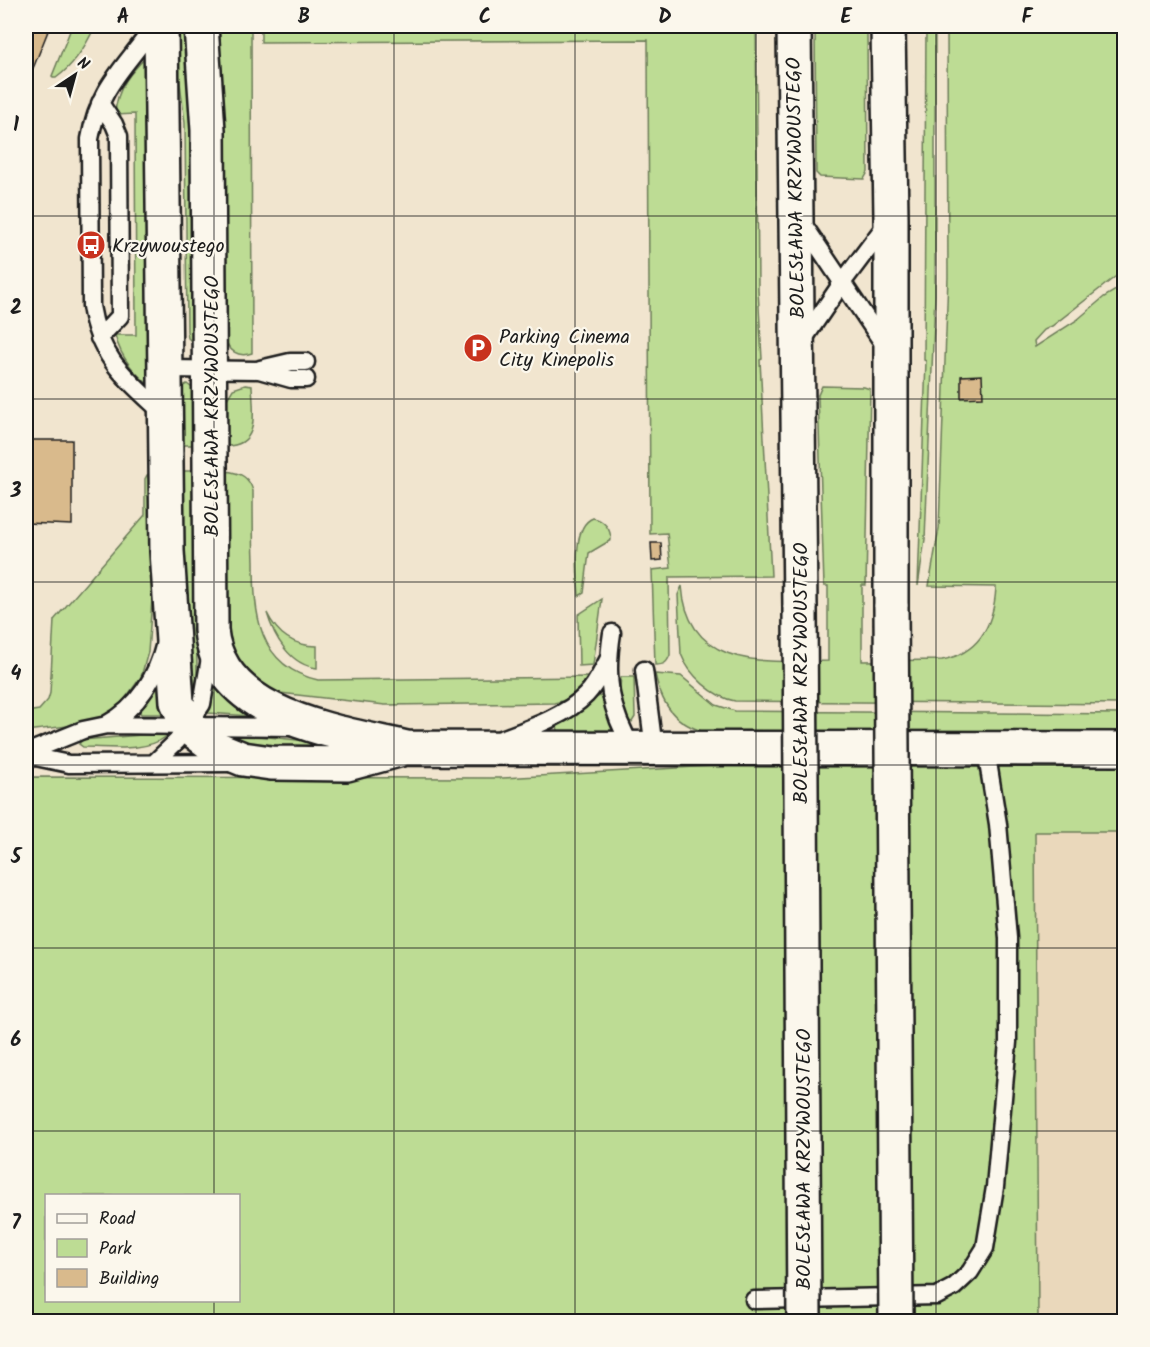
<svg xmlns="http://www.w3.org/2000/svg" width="1150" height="1347" font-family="Kalam,sans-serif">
  <rect width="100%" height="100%" fill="#f1e5cf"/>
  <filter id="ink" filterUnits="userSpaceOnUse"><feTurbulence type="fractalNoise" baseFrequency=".0167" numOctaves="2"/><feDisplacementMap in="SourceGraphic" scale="12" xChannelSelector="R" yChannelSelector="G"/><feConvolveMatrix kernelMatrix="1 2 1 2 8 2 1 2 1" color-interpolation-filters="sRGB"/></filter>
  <g filter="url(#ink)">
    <path fill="#ead8bb" d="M1035 832H1124V1321H1038Z"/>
    <path fill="#bddc94" stroke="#6c7c58" stroke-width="1.5" fill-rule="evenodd" d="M72 26H95C86 46 74 65 56 78H53L52 76Z
      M173 26H186L193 127 192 342 188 338 187 331 185 123Z
      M216 26H251L252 353C238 358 228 351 225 337V139Z
      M261 26H756L758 290 762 359 760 360 771 576 669 577 670 655C667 663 664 665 655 665L652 570 671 568 667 533 650 534 648 40 261 42Z
      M815 26H867L868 172 864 179 820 177 816 173Z
      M926 26H935V295L925 539 918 586 926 361 924 360Z
      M947 26H1124V270L1052 326 1044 330 1034 341 1035 347 1077 320 1104 297 1124 285V704L735 701C713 697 689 675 681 654L678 595 682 586C688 670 766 662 828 661V586H824L818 395 822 386 864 387 870 389 866 585H862V661L942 660C980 653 994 623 996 587L929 586 939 528 948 277Z
      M150 53 154 389C135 374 121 359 115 335H136L135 114 115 115C116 87 132 71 150 53Z
      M187 384 196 391 195 445H180L181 387Z
      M245 385 252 386C253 411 261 446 226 446V401L233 389Z
      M153 471 158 520 148 652 141 677 119 707 96 720 85 724 26 731V712L39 710 48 700 50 693 54 620 145 515V479L147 475Z
      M180 471H195L197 679 195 694 190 709Z
      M226 471C241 473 249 477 253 491 253 515 253 538 254 561 254 613 257 666 318 680L590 677C580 692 570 700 554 703L385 705 280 693 262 686 246 673 235 658 227 624Z
      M593 518C604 520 611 529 611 540L589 553 584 593 579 596C578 576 571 526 593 518Z
      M602 599 593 665 579 666 578 615Z
      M267 613C277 634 293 646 317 646V668C290 665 274 637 267 613Z
      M161 671 168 714H141L139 711 154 689Z
      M655 674 681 676 716 705 735 711 1124 714V734L716 735C679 727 663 711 655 674Z
      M621 677H634L635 717 632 722 628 721C619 707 619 693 621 677Z
      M215 683 251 716H250L208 713 206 711 213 684Z
      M601 696 611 722 612 731 559 733 557 727 560 723C569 718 594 696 601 696Z
      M211 731 307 741 310 745 308 748 238 745Z
      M165 733 167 736C145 753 109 747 83 747L79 744 82 740Z
      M1124 764V832H1035L1038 1321H26V777L503 778 730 765ZM46 1196H238V1300H46Z"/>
    <path fill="#d9ba8c" stroke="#1c1c1c" stroke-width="1.5" d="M26 26H50L34 66 26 82Z
      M982 375 983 397 961 398V376Z
      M26 440H72V525L26 523Z
      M651 543H661L662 560 652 561Z"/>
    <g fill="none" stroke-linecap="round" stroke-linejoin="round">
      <g stroke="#1c1c1c" stroke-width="21">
        <path id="lane" d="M154 26C126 67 99 86 90 139L91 306C99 359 128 380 165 415
          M801 221 887 349
          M99 338 120 316 119 136 114 124 100 103
          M801 343 842 283 887 223
          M165 369 259 370 291 379H306
          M260 369 290 362H306
          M612 633C605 678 609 709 633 749
          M644 670 654 749
          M107 724C138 708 157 676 165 643
          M499 740C525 730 566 716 586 695 596 685 601 673 608 660
          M26 753 83 730 107 725 294 727
          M26 755 69 764 231 763
          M154 763 177 741 202 704 211 652
          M754 1300 937 1296 954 1287 970 1272 985 1248 995 1187 1008 1042V938L998 824 986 750"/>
      </g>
      <g stroke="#1c1c1c" stroke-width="38">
        <path id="street" d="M161 26 167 551 177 702 188 726 195 732 216 748 243 759 271 763 347 764 402 749
          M201 26 208 130 211 630C219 718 339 732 407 748L1124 749"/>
      </g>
      <g stroke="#1c1c1c" stroke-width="38">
        <path id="secondary" d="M794 26 800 608
          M888 26 891 218V607"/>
      </g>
      <use href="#lane" stroke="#fbf7ec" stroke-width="16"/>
      <use href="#street" stroke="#fbf7ec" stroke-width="33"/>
      <use href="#secondary" stroke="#fbf7ec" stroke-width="33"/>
      <g stroke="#1c1c1c" stroke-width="38" stroke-linecap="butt">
        <path id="secondary-bridge" d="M891 607 896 1322
          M800 608 804 1322"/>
      </g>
      <use href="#secondary-bridge" stroke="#fbf7ec" stroke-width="33"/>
    </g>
  </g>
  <path fill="none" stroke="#1c1c1c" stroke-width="1.5" stroke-opacity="0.55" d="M214 26V1196M394 26V1322M575 26V1322M756 26V1322M936 26V1322M26 216H1124M26 399H1124M26 582H1124M26 765H1124M26 948H1124M26 1131H1124M214 1300V1322"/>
  <defs>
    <g id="bus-disc" transform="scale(1.5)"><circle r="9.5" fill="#c8321e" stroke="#fbf7ec"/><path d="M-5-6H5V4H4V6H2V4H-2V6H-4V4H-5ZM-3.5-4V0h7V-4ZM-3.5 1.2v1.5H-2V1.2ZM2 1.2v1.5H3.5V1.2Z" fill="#fff"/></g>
    <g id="parking-disc" transform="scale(1.5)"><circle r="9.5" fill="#c8321e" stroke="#fbf7ec"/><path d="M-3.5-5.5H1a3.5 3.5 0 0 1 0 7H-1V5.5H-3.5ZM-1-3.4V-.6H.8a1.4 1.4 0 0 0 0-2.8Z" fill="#fff"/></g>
  </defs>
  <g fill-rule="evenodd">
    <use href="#bus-disc" x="91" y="245"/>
    <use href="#parking-disc" x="478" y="348"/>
  </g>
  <g text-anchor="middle" stroke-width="4.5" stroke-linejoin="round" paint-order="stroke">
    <g font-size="20" fill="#1c1c1c" stroke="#fbf7ec">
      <text transform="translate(795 188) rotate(-91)" y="7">BOLESŁAWA KRZYWOUSTEGO</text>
      <text transform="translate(211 406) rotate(-90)" y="7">BOLESŁAWA KRZYWOUSTEGO</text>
      <text transform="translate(800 673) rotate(-90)" y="7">BOLESŁAWA KRZYWOUSTEGO</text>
      <text transform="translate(803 1159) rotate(-90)" y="7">BOLESŁAWA KRZYWOUSTEGO</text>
    </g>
    <g font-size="20" fill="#1c1c1c" stroke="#fbf7ec" text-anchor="start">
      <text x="112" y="252">Krzywoustego</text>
      <text x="499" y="343">Parking Cinema<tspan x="499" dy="23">City Kinepolis</tspan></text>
    </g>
  </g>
  <rect width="1150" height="1347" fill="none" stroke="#fbf7ec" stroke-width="66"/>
  <rect x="45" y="1194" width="195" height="108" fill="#fbf7ec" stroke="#a29f99" stroke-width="1.5"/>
  <rect x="57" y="1214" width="30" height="9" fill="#fbf7ec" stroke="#a29f99" stroke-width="1.5"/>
  <text x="99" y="1224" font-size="18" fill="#1c1c1c">Road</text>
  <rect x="57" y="1239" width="30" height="18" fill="#bddc94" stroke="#a29f99" stroke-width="1.5"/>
  <text x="99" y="1254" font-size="18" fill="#1c1c1c">Park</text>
  <rect x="57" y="1269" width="30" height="18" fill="#d9ba8c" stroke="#a29f99" stroke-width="1.5"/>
  <text x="99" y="1284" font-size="18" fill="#1c1c1c">Building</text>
  <g transform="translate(75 75) rotate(36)" stroke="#fbf7ec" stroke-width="4.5" paint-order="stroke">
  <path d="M0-4.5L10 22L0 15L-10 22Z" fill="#1c1c1c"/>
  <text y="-9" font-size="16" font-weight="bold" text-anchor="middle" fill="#1c1c1c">N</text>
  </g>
  <rect x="33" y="33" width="1084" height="1281" fill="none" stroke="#1c1c1c" stroke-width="2"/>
  <g font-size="20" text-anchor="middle" font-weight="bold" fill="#1c1c1c">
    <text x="123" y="23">A</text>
    <text x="304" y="23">B</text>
    <text x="485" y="23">C</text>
    <text x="665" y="23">D</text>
    <text x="846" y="23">E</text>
    <text x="1027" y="23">F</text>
    <text x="16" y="131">1</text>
    <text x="16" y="314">2</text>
    <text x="16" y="497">3</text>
    <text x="16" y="680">4</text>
    <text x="16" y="863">5</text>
    <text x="16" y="1046">6</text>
    <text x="16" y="1229">7</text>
  </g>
</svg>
